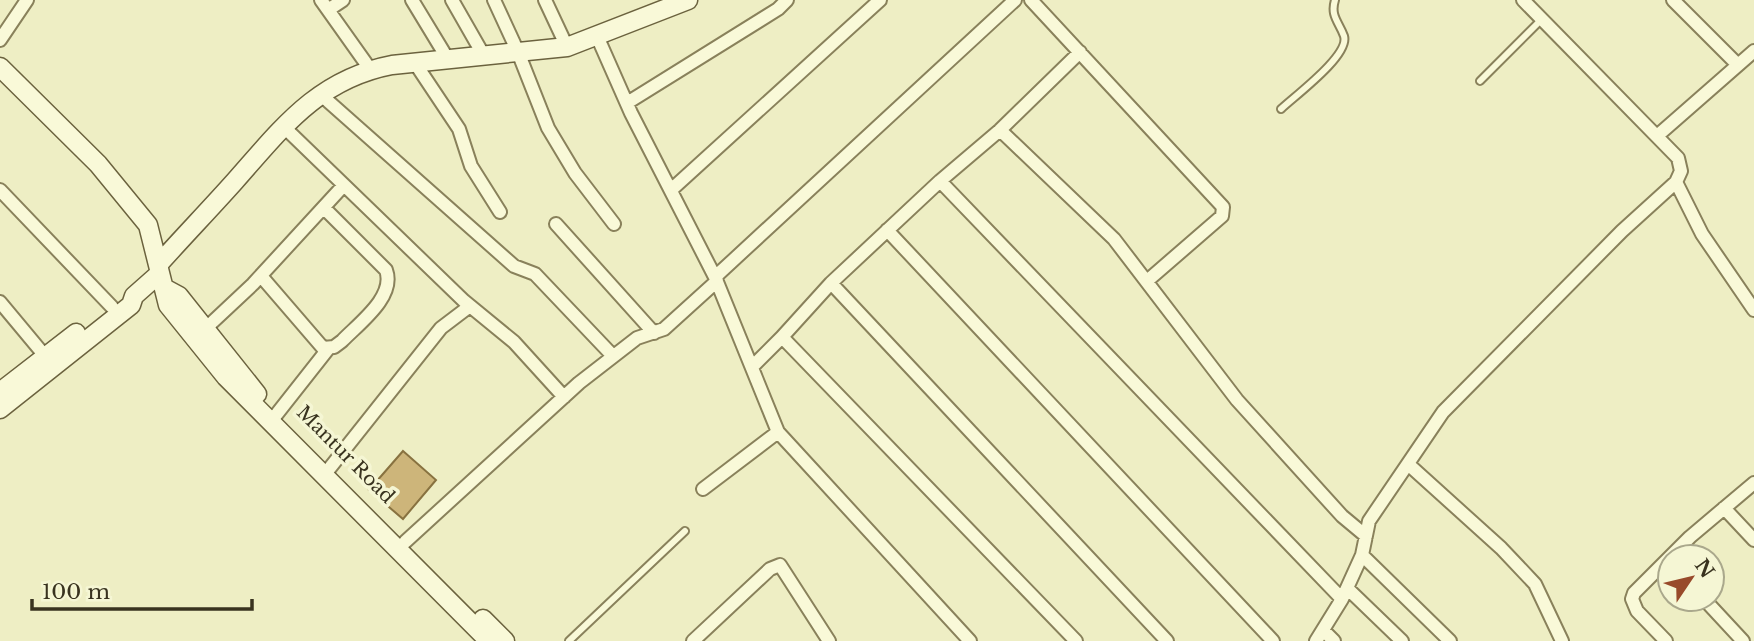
<svg xmlns="http://www.w3.org/2000/svg" width="1754" height="641" font-family="'Libre Baskerville',serif">
  <rect width="100%" height="100%" fill="#eeeec4"/>
  <path fill="#cdb57a" stroke="#887240" stroke-width="2" d="M403 451 436 480 403 519 369 490Z"/>
  <g fill="none" stroke-linecap="round" stroke-linejoin="round">
    <g stroke="#89815b" stroke-width="10">
      <path id="lane" d="M1480 81 1542 19
        M1281 109C1296 95 1350 55 1344 36 1339 22 1330 16 1335 0
        M569 641 685 531"/>
    </g>
    <g stroke="#89815b" stroke-width="16">
      <path id="street" d="M321 0 370 69
        M412 0 449 61
        M452 0 484 56
        M494 0 518 52 548 128 575 173 614 224
        M545 0 567 47
        M1031 0 1223 207 1222 216 1147 281
        M1673 0 1738 65
        M328 10 343 0
        M597 36 631 113 715 277 778 432 703 489
        M0 40 27 0
        M415 63 459 129 471 166 500 212
        M320 94 514 266 535 274 613 356
        M627 103 778 9 787 0
        M283 126 464 301 514 342 564 397
        M1000 130 1114 239 1237 400 1342 516 1366 536
        M1657 136 1754 51
        M940 181 1000 130 1080 52
        M1676 182 1702 234 1754 310
        M0 190 112 307
        M671 190 880 0
        M556 224 654 333
        M887 230 1273 641
        M261 276 323 348 334 347 342 341C358 324 396 297 386 270L324 208
        M715 277 1015 0
        M831 283 1167 641
        M0 302 45 356
        M204 330 253 284 344 185
        M782 337 831 283 940 181 1342 599
        M753 366 782 337 1076 641
        M276 415 328 349
        M778 432 970 641
        M1408 464 1501 548 1535 584 1562 641
        M329 469 441 328 470 306
        M1724 508 1754 540
        M405 542 579 383 637 338 664 329 717 281
        M1362 555 1450 641
        M1347 588 1402 641
        M1704 599 1743 641
        M1323 630 1334 641
        M693 641 770 569 780 565 829 641
        M1316 641 1342 599 1362 555 1369 521 1443 412 1622 231 1676 182 1681 171 1678 158 1523 0
        M1666 641 1637 611 1632 599 1634 593 1690 537 1754 483"/>
    </g>
    <g stroke="#6b623e" stroke-width="21">
      <path id="secondary" d="M0 67 98 164 148 225 168 305 226 377 489 641
        M158 265C183 237 210 209 235 181 282 128 318 79 392 65L567 47 688 0
        M166 289 179 296 257 394
        M0 392 76 333
        M0 409 131 305 134 296 160 273
        M483 619 505 641"/>
    </g>
    <use href="#lane" stroke="#f9f9d8" stroke-width="6"/>
    <use href="#street" stroke="#f9f9d8" stroke-width="12"/>
    <use href="#secondary" stroke="#f9f9d8" stroke-width="18"/>
  </g>
  <g text-anchor="middle" stroke-width="7" stroke-linejoin="round" paint-order="stroke">
    <g font-size="19" fill="#39331f" stroke="#f5f6d4">
      <text transform="translate(346 454) rotate(45)" y="7">Mantur Road</text>
    </g>
  </g>
  <g transform="translate(1691 578) rotate(55)"><circle r="33" fill="#f5f6d4" stroke="#aaa88c" stroke-width="2"/>
  <path d="M0-5L12 26L0 18L-12 26Z" fill="#984a2a"/>
  <text y="-10" font-size="19" font-weight="bold" text-anchor="middle" fill="#39331f">N</text>
  </g>
  <path d="M32 599v10h220v-10" fill="none" stroke="#39331f" stroke-width="3.5"/>
  <text x="42" y="599" font-size="21" fill="#39331f" stroke="#f5f6d4" stroke-width="5" paint-order="stroke">100 m</text>
</svg>
